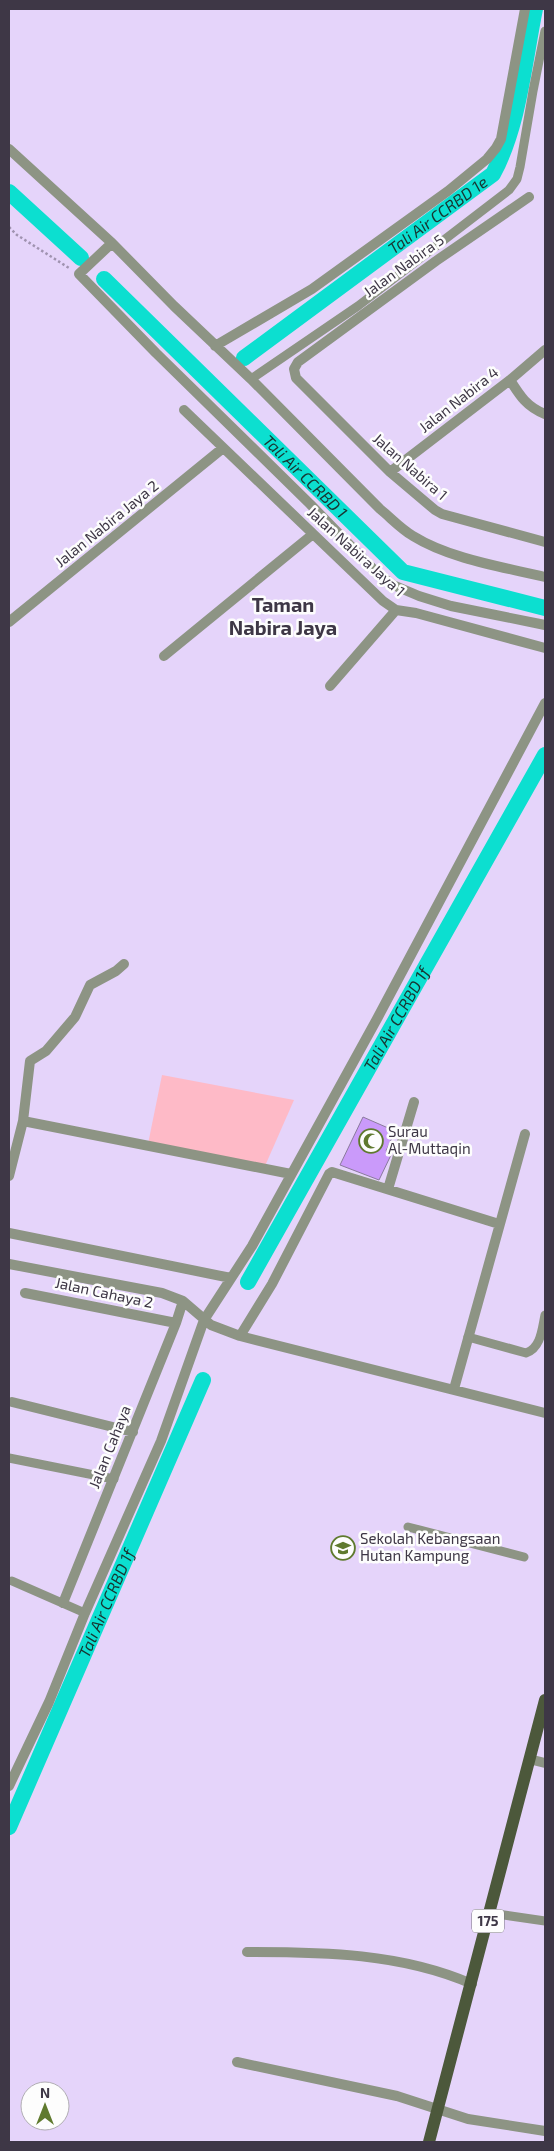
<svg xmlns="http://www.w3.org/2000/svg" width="554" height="2151" font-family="'Exo 2',sans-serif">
  <rect width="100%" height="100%" fill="#e5d4fa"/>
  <path fill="#febac7" d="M162 1075 294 1100 265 1166 148 1144Z"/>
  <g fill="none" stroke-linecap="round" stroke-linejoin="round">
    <g stroke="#0cdfd0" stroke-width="16">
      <path d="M9 192 81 258"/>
      <path id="s1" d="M104 279 403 572 545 608"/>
      <path id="s2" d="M244 358 493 174C519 126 524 63 535 9"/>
      <path id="s3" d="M248 1282 545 755"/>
      <path id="s4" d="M9 1827 203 1380"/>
    </g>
  </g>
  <path fill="#ca9afa" stroke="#8a7a9d" d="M363 1117 395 1131 386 1151 391 1155 379 1180 340 1165Z"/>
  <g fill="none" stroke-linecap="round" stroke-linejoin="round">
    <path stroke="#a093b0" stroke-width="2.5" stroke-dasharray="2.5 2.5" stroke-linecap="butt" d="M9 227 17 235 69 268"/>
    <path stroke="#8d9484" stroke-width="9" d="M251 379 358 306 509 190 517 179 520 167 533 91 545 31
      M468 1337 526 1353C541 1348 542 1329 545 1315
      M9 1458 114 1479
      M408 1527 524 1557
      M12 1581 85 1613
      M490 1913 545 1921"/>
    <path stroke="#8d9484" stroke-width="10" d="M9 149 112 243 174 306 251 379 380 509C391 518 401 529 413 536 450 559 503 567 545 577
      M529 197 436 261 298 362 294 369 296 378 390 472 435 510 442 514 545 542
      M112 243 79 274 156 353 310 504 377 573 393 585 419 596 451 606 545 625
      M215 346 312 289 448 191 487 159 496 148 501 139 525 9
      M510 380C520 396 527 407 545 414
      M184 410 383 601 396 610 416 613 545 648
      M390 472 510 380 545 350
      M9 622 223 448
      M164 656 313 534
      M330 686 396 610
      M23 1121 291 1174
      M9 1176 23 1121 30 1061 46 1051 75 1017 90 985 116 971 124 964
      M388 1189 414 1102
      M9 1233 231 1278
      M9 1264 162 1293 183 1301 211 1325 240 1336 545 1413
      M25 1293 176 1323
      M240 1336 272 1284 329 1174 332 1172 499 1224
      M454 1389 525 1134
      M12 1402 133 1432
      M63 1603 176 1323 183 1301
      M529 1759 545 1763
      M9 1786 49 1702 85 1613 161 1441 204 1320 252 1246 378 1017 545 703
      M247 1952C324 1952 401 1953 472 1984
      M237 2062 397 2096 468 2119 545 2131"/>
    <path stroke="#4c583b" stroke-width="12" d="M429 2142 545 1700"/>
  </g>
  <defs>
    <g id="mosque-ring" transform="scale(1.25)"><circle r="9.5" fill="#fdfdfd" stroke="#5f7a2e" stroke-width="1.5"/><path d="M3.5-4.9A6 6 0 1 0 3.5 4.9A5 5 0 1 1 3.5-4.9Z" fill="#5f7a2e"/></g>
    <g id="school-ring" transform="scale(1.25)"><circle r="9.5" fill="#fdfdfd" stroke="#5f7a2e" stroke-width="1.5"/><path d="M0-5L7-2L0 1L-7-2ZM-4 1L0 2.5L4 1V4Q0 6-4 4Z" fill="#5f7a2e"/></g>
  </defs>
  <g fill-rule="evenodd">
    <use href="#mosque-ring" x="371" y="1141"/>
    <use href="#school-ring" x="343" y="1548"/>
  </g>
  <g text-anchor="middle" stroke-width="5" stroke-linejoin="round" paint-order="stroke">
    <rect fill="#fdfdfd" stroke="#77727d" stroke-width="1" x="472" y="1909.5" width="32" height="23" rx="4"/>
    <g font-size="14" font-weight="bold" fill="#3e3746">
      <text x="488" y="1926">175</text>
    </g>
    <g font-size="15" fill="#3e3746" stroke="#fdfdfd">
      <text transform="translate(404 266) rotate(-36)" y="5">Jalan Nabira 5</text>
      <text transform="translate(459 400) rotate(-38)" y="5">Jalan Nabira 4</text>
      <text transform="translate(410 467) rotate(41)" y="5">Jalan Nabira 1</text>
      <text transform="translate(107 524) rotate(-39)" y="5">Jalan Nabira Jaya 2</text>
      <text transform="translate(356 552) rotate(42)" y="5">Jalan Nabira Jaya 1</text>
      <text transform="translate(104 1293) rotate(12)" y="5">Jalan Cahaya 2</text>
      <text transform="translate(110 1447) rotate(-68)" y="5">Jalan Cahaya</text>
    </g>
    <g font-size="15" fill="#3e3746" stroke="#fdfdfd" text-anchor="start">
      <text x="388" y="1137">Surau<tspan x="388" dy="17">Al-Muttaqin</tspan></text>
      <text x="360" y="1544">Sekolah Kebangsaan<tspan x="360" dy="17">Hutan Kampung</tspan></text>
    </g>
    <g font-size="16" font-style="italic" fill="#183430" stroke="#fdfdfd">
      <text dy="6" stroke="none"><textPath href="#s2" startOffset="241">Tali Air CCRBD 1e</textPath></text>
      <text dy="6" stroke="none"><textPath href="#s1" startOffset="282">Tali Air CCRBD 1</textPath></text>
      <text dy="6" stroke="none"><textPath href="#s3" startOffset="302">Tali Air CCRBD 1f</textPath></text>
      <text dy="6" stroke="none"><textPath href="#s4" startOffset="244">Tali Air CCRBD 1f</textPath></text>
    </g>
    <g font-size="20" font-weight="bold" fill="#3e3746" stroke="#fdfdfd">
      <text x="283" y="612">Taman<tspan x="283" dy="23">Nabira Jaya</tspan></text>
    </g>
  </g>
  <rect width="554" height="2151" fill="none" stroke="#3e3746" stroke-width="20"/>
  <g transform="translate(45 2106)"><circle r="24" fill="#fdfdfd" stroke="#b1aeb4"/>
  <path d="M0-4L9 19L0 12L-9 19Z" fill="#5f7a2e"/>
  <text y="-8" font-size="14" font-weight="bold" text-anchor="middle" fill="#3e3746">N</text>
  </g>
</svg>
